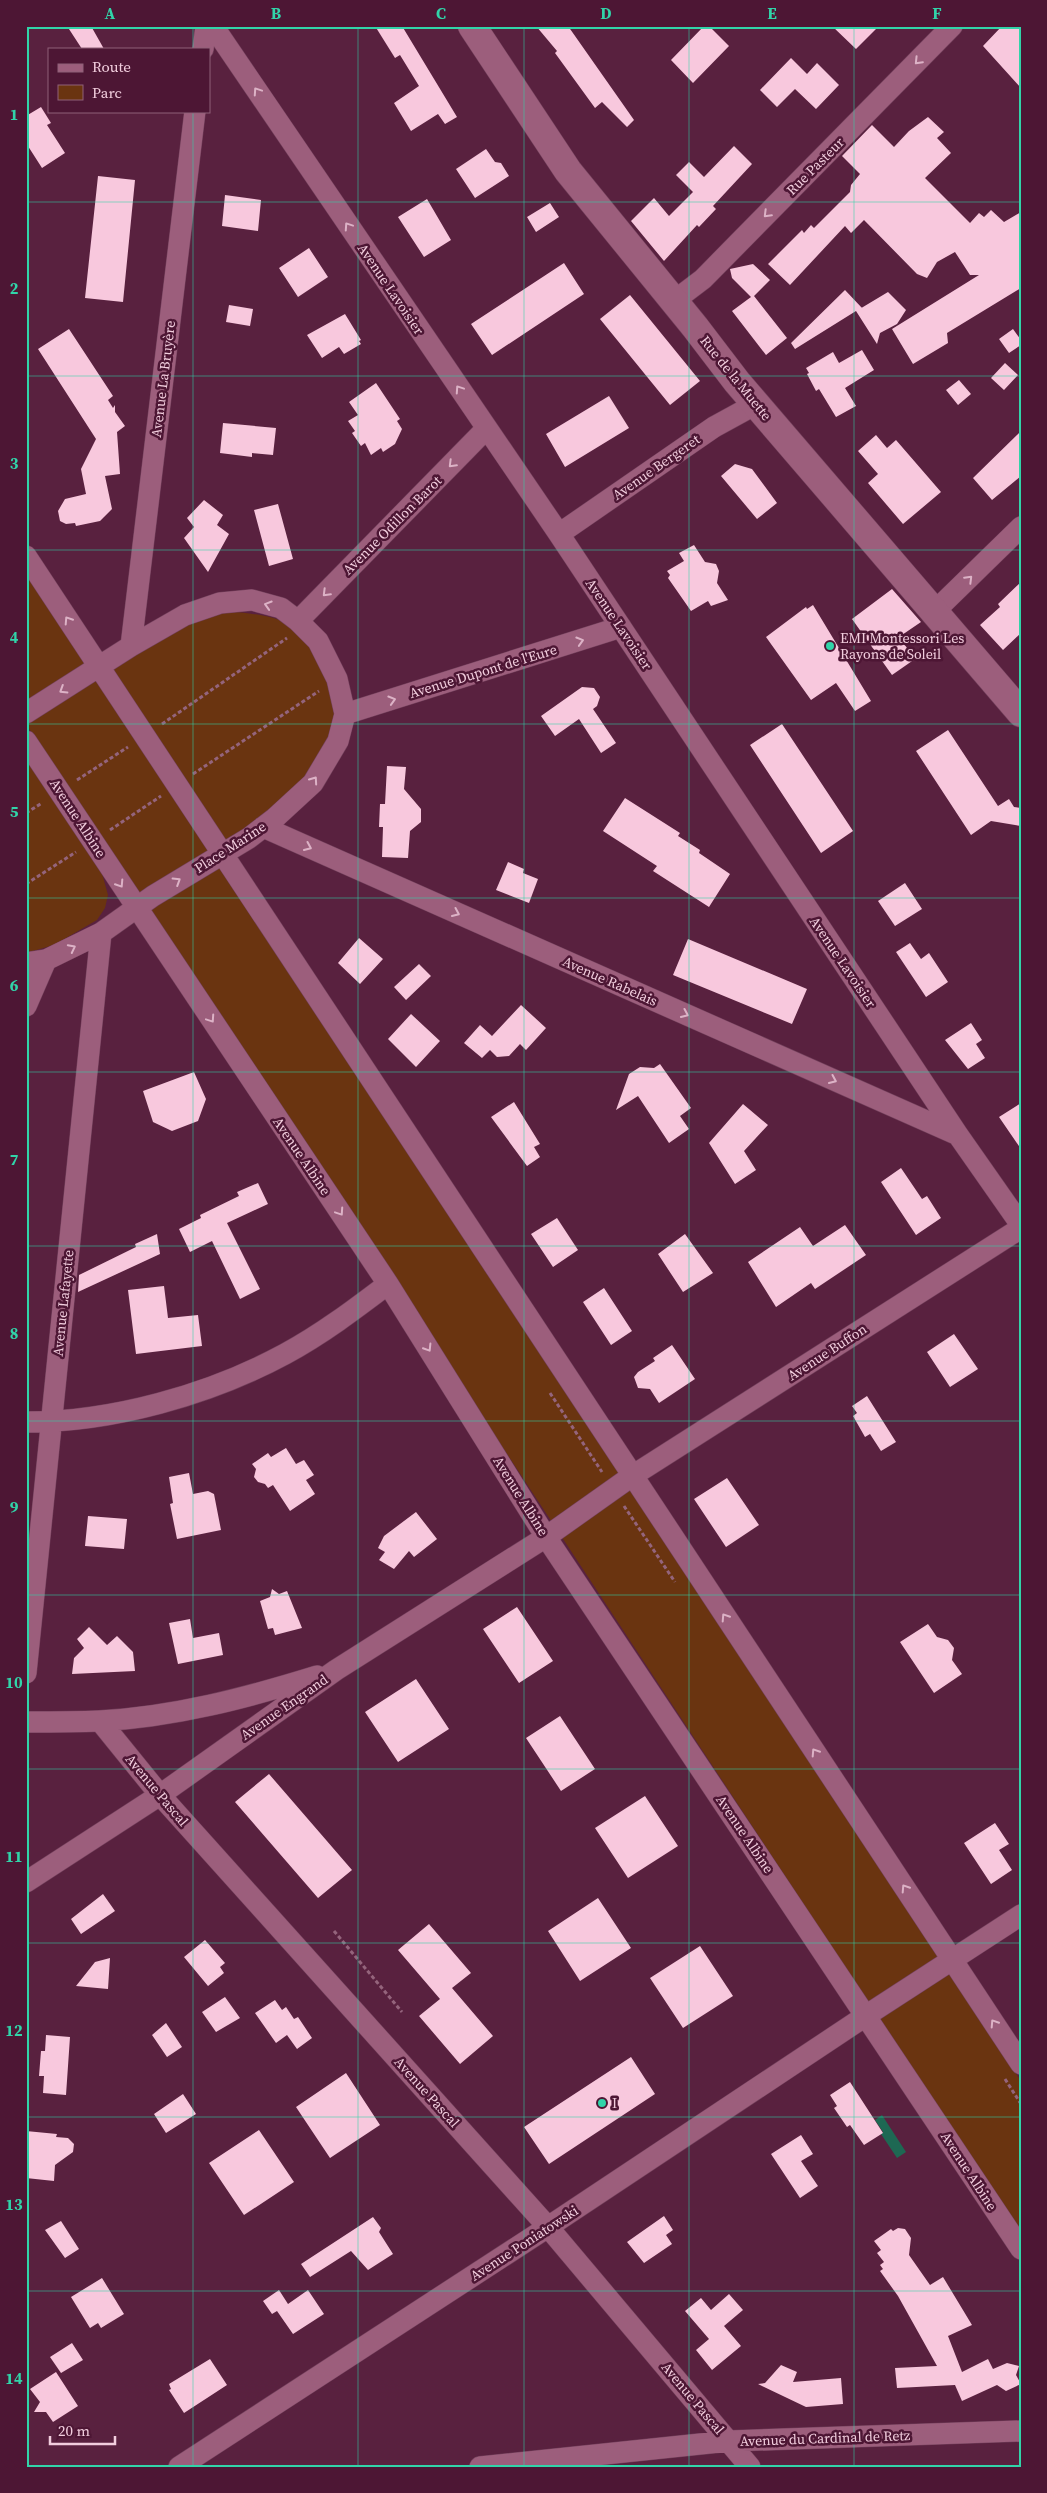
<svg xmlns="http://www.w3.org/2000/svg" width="1047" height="2493" font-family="'Source Serif 4',serif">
  <rect width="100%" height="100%" fill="#59213f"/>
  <path fill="#6a3410" d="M26 571 1021 2081V2234L26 724Z
    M219 611C238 612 273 614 289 625 300 633 307 644 315 654 322 665 338 696 337 710 329 771 271 811 224 843L111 667 158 639Z
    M26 754 100 866 108 895 105 908 97 920 54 945 26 953Z"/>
  <path fill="#1e6853" d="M882 2115 906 2152 897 2158 881 2134 883 2132 875 2120Z"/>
  <path fill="#f8c8dd" d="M67 26H91L104 49H82Z
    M375 26H402L457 117 445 124 438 114 411 131 394 103 419 86 400 55 395 58Z
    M536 26H568L634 120 627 127 602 102 595 108 555 53 557 51Z
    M704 26H709L729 46 693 83 671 60Z
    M832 26H879L856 49Z
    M1002 26H1021V88L983 46Z
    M791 58 807 74 817 63 839 85 816 109 795 89 777 107 760 90Z
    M41 107 51 123 47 125 65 153 42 168 26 143V116Z
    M928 117 944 132 937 138 951 153 925 178 970 223 979 213 984 217 991 210 1004 222 1021 212V288L947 333 948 343 913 364 892 329 979 275H970L955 252 937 262 927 278 917 274 864 220 851 233 845 226 790 285 768 264 802 230 804 233 811 225 814 228 850 192 851 185 860 174 842 156 872 125 894 147 909 131Z
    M734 146 752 164 713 206 716 209 699 227 697 225 664 261 631 221 654 198 669 216 693 192 676 175 689 162 704 177Z
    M486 149 495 162 501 163 509 176 475 198 456 169Z
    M98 176 135 180 123 302 85 298Z
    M225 195 261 200 258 231 222 226Z
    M427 199 451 240 424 257 398 217Z
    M550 203 559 217 536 232 527 217Z
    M309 248 328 277 298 297 279 268Z
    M564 263 584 294 492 355 471 324Z
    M753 264 770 280 754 296 787 338 766 355 732 311 751 297 732 278 730 269Z
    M845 290 862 308 858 310 888 292 906 310 897 324 880 333 877 344 856 311 795 349 791 343Z
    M630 295 700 381 670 405 600 319Z
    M229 305 253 309 250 326 226 322Z
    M345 314 361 340 359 341 361 344 344 354 339 347 322 358 307 335Z
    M69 329 113 396 108 400 113 408 115 405V412L125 426 117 432 120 474 105 476 112 509 100 521 76 526 75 523 66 524 60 521 58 511 65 499 86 494 81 469 96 439 38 349Z
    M1013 329 1021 340V345L1009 353 999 339Z
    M862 350 874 370 845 388 856 406 836 417 819 389 816 391 807 374 809 373 806 368 833 352 839 363Z
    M1005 363 1018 375 1004 390 991 378Z
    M959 380 971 394 958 405 946 390Z
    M376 383 400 419 397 421 402 429 395 444 383 452 381 448 371 455 365 443 361 446 352 433 355 431 348 421 358 415 349 402Z
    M609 396 629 428 565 467 546 434Z
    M223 423 276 428 273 455 252 453V457L220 453Z
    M1021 431V476L992 500 973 478Z
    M876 435 887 448 896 440 941 492 903 524 868 483 878 474 858 451Z
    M735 464 752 469 777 503 757 519 721 476Z
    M204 500 223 515 217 525 229 534 208 572 184 538 194 527 187 518Z
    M278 504 293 559 269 566 254 510Z
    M694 545 705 562 716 564 719 571 717 583 728 600 711 606 708 601 691 611 668 578 670 575 667 571 684 561 679 553Z
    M1021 582V633L1003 650 980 625 1000 607 998 604Z
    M892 589 921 622 899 637 915 659 892 675 852 619Z
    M813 605 871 701 855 711 836 683 811 700 766 637 806 607 807 609Z
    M582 687 594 688 600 697 597 706 593 709 616 743 601 753 579 719 555 736 541 716Z
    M782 724 853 831 821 853 750 745Z
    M948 730 998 806 1009 799 1014 807 1021 808V826L991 821 971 835 916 751Z
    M387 766 406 767 404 789 421 809V822L410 831 408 858 382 857 383 827H379L380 804H385Z
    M625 798 680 833 678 836 700 850 699 853 730 874 709 907 653 871 657 866 603 831Z
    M508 862 524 869 523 873 538 879 529 903 496 890Z
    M905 883 922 909 895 926 878 901Z
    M359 938 383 959 360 984 338 963Z
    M688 939 807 989 792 1024 673 975Z
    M910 943 921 959 929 953 948 982 926 997 896 952Z
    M419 964 431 976 406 1000 394 987Z
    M521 1005 546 1028 526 1050 520 1044 509 1056 497 1057 490 1050 482 1058 464 1043 480 1025 492 1036Z
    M411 1014 440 1041 416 1067 388 1039Z
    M971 1023 982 1040 976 1044 985 1058 968 1069 945 1040Z
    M660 1064 691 1108 680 1116 689 1129 669 1143 638 1096 616 1110 629 1074 640 1067 654 1068Z
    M194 1072 206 1099 198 1121 172 1131 153 1122 143 1091Z
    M514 1102 540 1144 534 1147 540 1157 527 1166 491 1117Z
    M1021 1103V1149L999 1117Z
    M743 1104 768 1125 744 1151 756 1170 735 1184 709 1143Z
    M901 1168 922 1199 927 1196 941 1218 916 1235 881 1182Z
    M258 1183 268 1204 227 1223 260 1289 240 1299 212 1241 190 1252 179 1229 201 1218 200 1215 239 1196 237 1192Z
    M557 1218 578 1250 553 1267 531 1234Z
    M845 1225 866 1255 815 1289 811 1283 776 1307 748 1262 800 1227 813 1246Z
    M157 1234 160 1254 78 1292 79 1275 136 1247 135 1244Z
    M685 1234 713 1273 683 1292 658 1254Z
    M164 1286 168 1318 198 1315 202 1346 136 1354 128 1290Z
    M604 1288 632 1331 611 1345 583 1302Z
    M954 1334 978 1369 950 1387 927 1352Z
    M672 1345 695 1379 659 1403 650 1389 638 1388 634 1377 638 1372 655 1361 653 1358Z
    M867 1396 896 1442 881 1451 870 1434 865 1437 853 1416 857 1413 852 1406Z
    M286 1448 296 1464 304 1460 314 1475 306 1480 315 1494 290 1511 273 1485 268 1488 265 1484 258 1482 254 1477 256 1469 252 1464 268 1453 271 1457Z
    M189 1473 193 1494 208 1491 214 1494 221 1530 177 1539 170 1504 173 1503 169 1477Z
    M727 1478 759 1525 726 1547 694 1499Z
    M416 1512 437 1539 414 1557 409 1551 394 1569 379 1560 385 1552 378 1548 384 1536Z
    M88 1516 127 1519 124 1549 85 1546Z
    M272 1589 279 1594 287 1591 302 1628 275 1635 273 1628 268 1629 260 1601 270 1597Z
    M517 1607 553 1661 519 1683 483 1629Z
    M190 1619 193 1638 219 1633 223 1655 178 1664 169 1623Z
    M928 1624 937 1637 948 1640 954 1648 952 1660 962 1674 934 1693 900 1642Z
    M89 1627 107 1645 117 1636 133 1652 135 1671 72 1674 74 1658 84 1648 77 1639Z
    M416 1679 449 1729 398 1762 365 1712Z
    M560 1716 595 1769 561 1791 526 1738Z
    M269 1774 352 1870 318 1898 235 1802Z
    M645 1796 678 1846 628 1878 595 1828Z
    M995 1823 1009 1844 999 1850 1012 1870 991 1884 964 1843Z
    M103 1894 115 1911 81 1934 71 1919Z
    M598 1898 631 1948 580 1981 548 1931Z
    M429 1924 471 1973 452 1988 493 2036 460 2064 419 2016 440 1999 398 1950Z
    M205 1940 225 1963 220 1967 224 1973 208 1986 184 1957Z
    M700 1946 733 1996 683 2028 650 1978Z
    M110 1958 108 1989 76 1986 95 1962Z
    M225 1997 240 2018 216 2032 202 2012Z
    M275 2000 282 2010 286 2007 294 2019 298 2017 312 2038 297 2049 287 2035 276 2043 255 2013Z
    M166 2023 182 2047 167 2057 152 2035Z
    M46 2035 70 2037 66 2095 43 2093 44 2076H39L41 2051H45Z
    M631 2057 655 2094 549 2164 524 2127Z
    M346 2073 380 2125 330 2158 296 2107Z
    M850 2082 883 2133 864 2145 850 2125 847 2127 834 2108 837 2106 830 2095Z
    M183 2094 196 2114 166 2133 154 2114Z
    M259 2130 294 2182 244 2215 209 2163Z
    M26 2131 57 2134 56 2137 68 2138 74 2144 73 2152 55 2165 54 2181 26 2178Z
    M801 2135 813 2154 801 2161 818 2186 800 2198 771 2154Z
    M664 2216 673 2230 666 2235 672 2244 644 2263 627 2242Z
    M373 2217 381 2228 379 2232 393 2254 368 2270 351 2251 310 2277 301 2264Z
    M61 2221 79 2249 65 2258 45 2230Z
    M898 2228 905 2229 911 2238 909 2255 930 2285 943 2277 972 2325 948 2336 962 2372 988 2359 993 2369 1007 2363 1019 2366 1016 2375 1021 2384 1006 2391 997 2385 962 2401 955 2385 897 2388 895 2368 937 2366 898 2296 880 2271 883 2269 880 2265 884 2262 877 2253 881 2250 874 2241 891 2229 893 2231Z
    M102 2278 124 2314 101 2328 98 2323 90 2328 71 2297Z
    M279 2290 288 2304 308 2290 324 2314 293 2334 277 2311 272 2314 263 2301Z
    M729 2294 743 2310 724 2326 741 2346 712 2370 696 2350 709 2339 685 2311 701 2298 711 2310Z
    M72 2343 83 2360 61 2373 50 2357Z
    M210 2359 227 2385 184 2413 169 2390 171 2389 169 2384Z
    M781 2365 797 2372 793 2382 841 2378 843 2404 806 2407 758 2384 765 2383Z
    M56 2372 78 2406 53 2422 46 2412H34L40 2402 30 2389Z"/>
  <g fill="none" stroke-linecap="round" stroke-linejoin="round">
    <g stroke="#73415c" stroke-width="22">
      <path id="minor" d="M213 26 559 534 958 1135 1021 1225
        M203 49 206 26
        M674 301 703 279 952 26
        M559 534 714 427 756 404
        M26 556 1021 2064
        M934 612 1021 527
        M298 621 486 429
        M131 646 195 111
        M26 713 131 646 185 615 220 603 252 600 281 608 298 621 318 641 337 679 345 714 338 741 313 783 275 818 249 838 153 896 101 933 46 960 26 963
        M345 714 621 627
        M26 741 388 1284 546 1537 1021 2249
        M263 827 958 1135
        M26 1006 46 960
        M26 1422C112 1422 209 1395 285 1354 322 1334 355 1309 388 1284
        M26 1673 101 933
        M100 1721 160 1795 548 2227 750 2467
        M26 1722C51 1722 75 1722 99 1721 174 1717 246 1698 317 1676
        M26 1882 160 1795 336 1670 546 1537 632 1476 1021 1228
        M179 2467 548 2227 867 2015 1021 1915
        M480 2467 729 2441 1021 2431"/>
    </g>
    <g stroke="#73415c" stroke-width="29">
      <path id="tertiary" d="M472 26 568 171 695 327 737 382 1021 713"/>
    </g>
    <path stroke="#94647c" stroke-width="3" stroke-dasharray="4 2.5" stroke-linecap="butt" d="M162 724 287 638
      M193 774 319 691
      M77 780 128 747
      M26 813 42 803
      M110 830 161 796
      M26 884 76 852
      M550 1393 602 1472
      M624 1506 675 1582
      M334 1931 402 2012
      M1005 2079 1021 2104"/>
    <use href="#minor" stroke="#9c5e7c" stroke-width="21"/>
    <use href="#tertiary" stroke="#9c5e7c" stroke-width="28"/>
  </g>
  <defs><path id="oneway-chevron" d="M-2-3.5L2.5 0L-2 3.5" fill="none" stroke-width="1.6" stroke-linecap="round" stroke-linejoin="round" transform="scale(1.25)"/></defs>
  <g stroke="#dcb2c6">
    <use href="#oneway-chevron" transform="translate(918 61) rotate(134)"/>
    <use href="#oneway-chevron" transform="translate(257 91) rotate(-124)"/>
    <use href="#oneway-chevron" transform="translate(767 214) rotate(135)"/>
    <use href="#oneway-chevron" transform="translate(348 226) rotate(-124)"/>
    <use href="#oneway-chevron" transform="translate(459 389) rotate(-124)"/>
    <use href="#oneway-chevron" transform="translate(452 464) rotate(135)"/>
    <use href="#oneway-chevron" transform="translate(969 579) rotate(-45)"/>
    <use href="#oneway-chevron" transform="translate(326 593) rotate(135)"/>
    <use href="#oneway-chevron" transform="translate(268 605) rotate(-163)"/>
    <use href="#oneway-chevron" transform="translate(68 620) rotate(-123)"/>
    <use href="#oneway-chevron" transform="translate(580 641) rotate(-17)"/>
    <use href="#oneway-chevron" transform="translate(63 690) rotate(148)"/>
    <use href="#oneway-chevron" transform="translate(392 700) rotate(-17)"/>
    <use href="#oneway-chevron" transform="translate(314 780) rotate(-55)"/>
    <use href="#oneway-chevron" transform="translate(308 847) rotate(24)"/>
    <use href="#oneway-chevron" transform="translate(177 881) rotate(-32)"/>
    <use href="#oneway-chevron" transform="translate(120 884) rotate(57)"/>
    <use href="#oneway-chevron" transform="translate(456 913) rotate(24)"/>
    <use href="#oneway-chevron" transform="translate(72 948) rotate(-27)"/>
    <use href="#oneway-chevron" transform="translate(685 1014) rotate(24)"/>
    <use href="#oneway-chevron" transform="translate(211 1019) rotate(56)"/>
    <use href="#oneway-chevron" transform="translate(833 1080) rotate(24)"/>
    <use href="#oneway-chevron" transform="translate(340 1212) rotate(56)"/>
    <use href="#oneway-chevron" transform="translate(428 1348) rotate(58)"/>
    <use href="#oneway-chevron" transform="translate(725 1617) rotate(-123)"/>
    <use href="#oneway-chevron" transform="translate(815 1752) rotate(-123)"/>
    <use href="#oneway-chevron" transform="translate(905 1888) rotate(-123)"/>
    <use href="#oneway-chevron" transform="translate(994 2023) rotate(-123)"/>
  </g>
  <path fill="none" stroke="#31d4a9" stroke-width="1" stroke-opacity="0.55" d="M193 26V49M358 26V2467M524 26V2467M689 26V2467M854 26V2467M193 111V2467M26 202H1021M26 376H1021M26 550H1021M26 724H1021M26 898H1021M26 1072H1021M26 1246H1021M26 1421H1021M26 1595H1021M26 1769H1021M26 1943H1021M26 2117H1021M26 2291H1021"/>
  <g fill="#31d4a9" stroke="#4d1634" stroke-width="2">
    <circle cx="830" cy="646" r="5"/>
    <circle cx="602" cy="2103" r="5"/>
  </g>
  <g text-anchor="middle" stroke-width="5" stroke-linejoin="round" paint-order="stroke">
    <g font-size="14" fill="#f2cede" stroke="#4d1634">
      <text transform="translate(815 166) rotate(-45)" y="5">Rue Pasteur</text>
      <text transform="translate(391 289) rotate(56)" y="5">Avenue Lavoisier</text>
      <text transform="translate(736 378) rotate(51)" y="5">Rue de la Muette</text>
      <text transform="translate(163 379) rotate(-83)" y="5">Avenue La Bruyère</text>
      <text transform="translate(656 467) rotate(-35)" y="5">Avenue Bergeret</text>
      <text transform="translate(392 525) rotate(-45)" y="5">Avenue Odillon Barot</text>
      <text transform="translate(619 624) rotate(56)" y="5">Avenue Lavoisier</text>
      <text transform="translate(483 671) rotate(-17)" y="5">Avenue Dupont de l'Eure</text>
      <text transform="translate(78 818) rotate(57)" y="5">Avenue Albine</text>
      <text transform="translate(230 847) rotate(-33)" y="5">Place Marine</text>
      <text transform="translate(843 962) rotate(56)" y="5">Avenue Lavoisier</text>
      <text transform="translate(610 981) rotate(24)" y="5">Avenue Rabelais</text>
      <text transform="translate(302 1156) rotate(56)" y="5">Avenue Albine</text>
      <text transform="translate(63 1303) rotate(-84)" y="5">Avenue Lafayette</text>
      <text transform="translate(827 1352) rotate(-33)" y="5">Avenue Buffon</text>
      <text transform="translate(521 1496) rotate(58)" y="5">Avenue Albine</text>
      <text transform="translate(284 1707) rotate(-35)" y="5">Avenue Engrand</text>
      <text transform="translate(157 1790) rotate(50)" y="5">Avenue Pascal</text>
      <text transform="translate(745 1834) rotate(56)" y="5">Avenue Albine</text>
      <text transform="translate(427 2092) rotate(48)" y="5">Avenue Pascal</text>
      <text transform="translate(969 2171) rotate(57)" y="5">Avenue Albine</text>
      <text transform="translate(524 2243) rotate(-33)" y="5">Avenue Poniatowski</text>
      <text transform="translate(693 2398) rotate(50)" y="5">Avenue Pascal</text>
      <text transform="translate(825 2438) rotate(-2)" y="5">Avenue du Cardinal de Retz</text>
    </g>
    <g font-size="14" fill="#f2cede" stroke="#4d1634" text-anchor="start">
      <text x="840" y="643">EMI Montessori Les<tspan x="840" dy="16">Rayons de Soleil</tspan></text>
      <text x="612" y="2108">I</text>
    </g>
  </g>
  <rect width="1047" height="2493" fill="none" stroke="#4d1634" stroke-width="55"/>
  <rect x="48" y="48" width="162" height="65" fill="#4d1634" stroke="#8f6078"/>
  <rect x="58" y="64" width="25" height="8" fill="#9c5e7c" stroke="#8f6078"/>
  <text x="92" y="72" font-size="15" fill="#f2cede">Route</text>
  <rect x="58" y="85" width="25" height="15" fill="#6a3410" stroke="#8f6078"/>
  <text x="92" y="98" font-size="15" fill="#f2cede">Parc</text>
  <path d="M50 2436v8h65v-8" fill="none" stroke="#f2cede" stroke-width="2.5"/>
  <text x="58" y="2436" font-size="15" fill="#f2cede" stroke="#4d1634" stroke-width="4" paint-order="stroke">20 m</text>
  <rect x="28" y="28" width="992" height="2438" fill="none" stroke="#31d4a9" stroke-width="2"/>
  <g font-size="16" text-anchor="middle" font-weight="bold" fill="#31d4a9">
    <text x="110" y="19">A</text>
    <text x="276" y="19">B</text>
    <text x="441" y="19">C</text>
    <text x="606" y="19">D</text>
    <text x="772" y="19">E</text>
    <text x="937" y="19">F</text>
    <text x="14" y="120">1</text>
    <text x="14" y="294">2</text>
    <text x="14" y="469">3</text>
    <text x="14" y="643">4</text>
    <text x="14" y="817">5</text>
    <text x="14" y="991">6</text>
    <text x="14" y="1165">7</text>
    <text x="14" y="1339">8</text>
    <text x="14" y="1513">9</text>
    <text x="14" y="1688">10</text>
    <text x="14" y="1862">11</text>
    <text x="14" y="2036">12</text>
    <text x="14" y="2210">13</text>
    <text x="14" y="2384">14</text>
  </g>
</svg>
